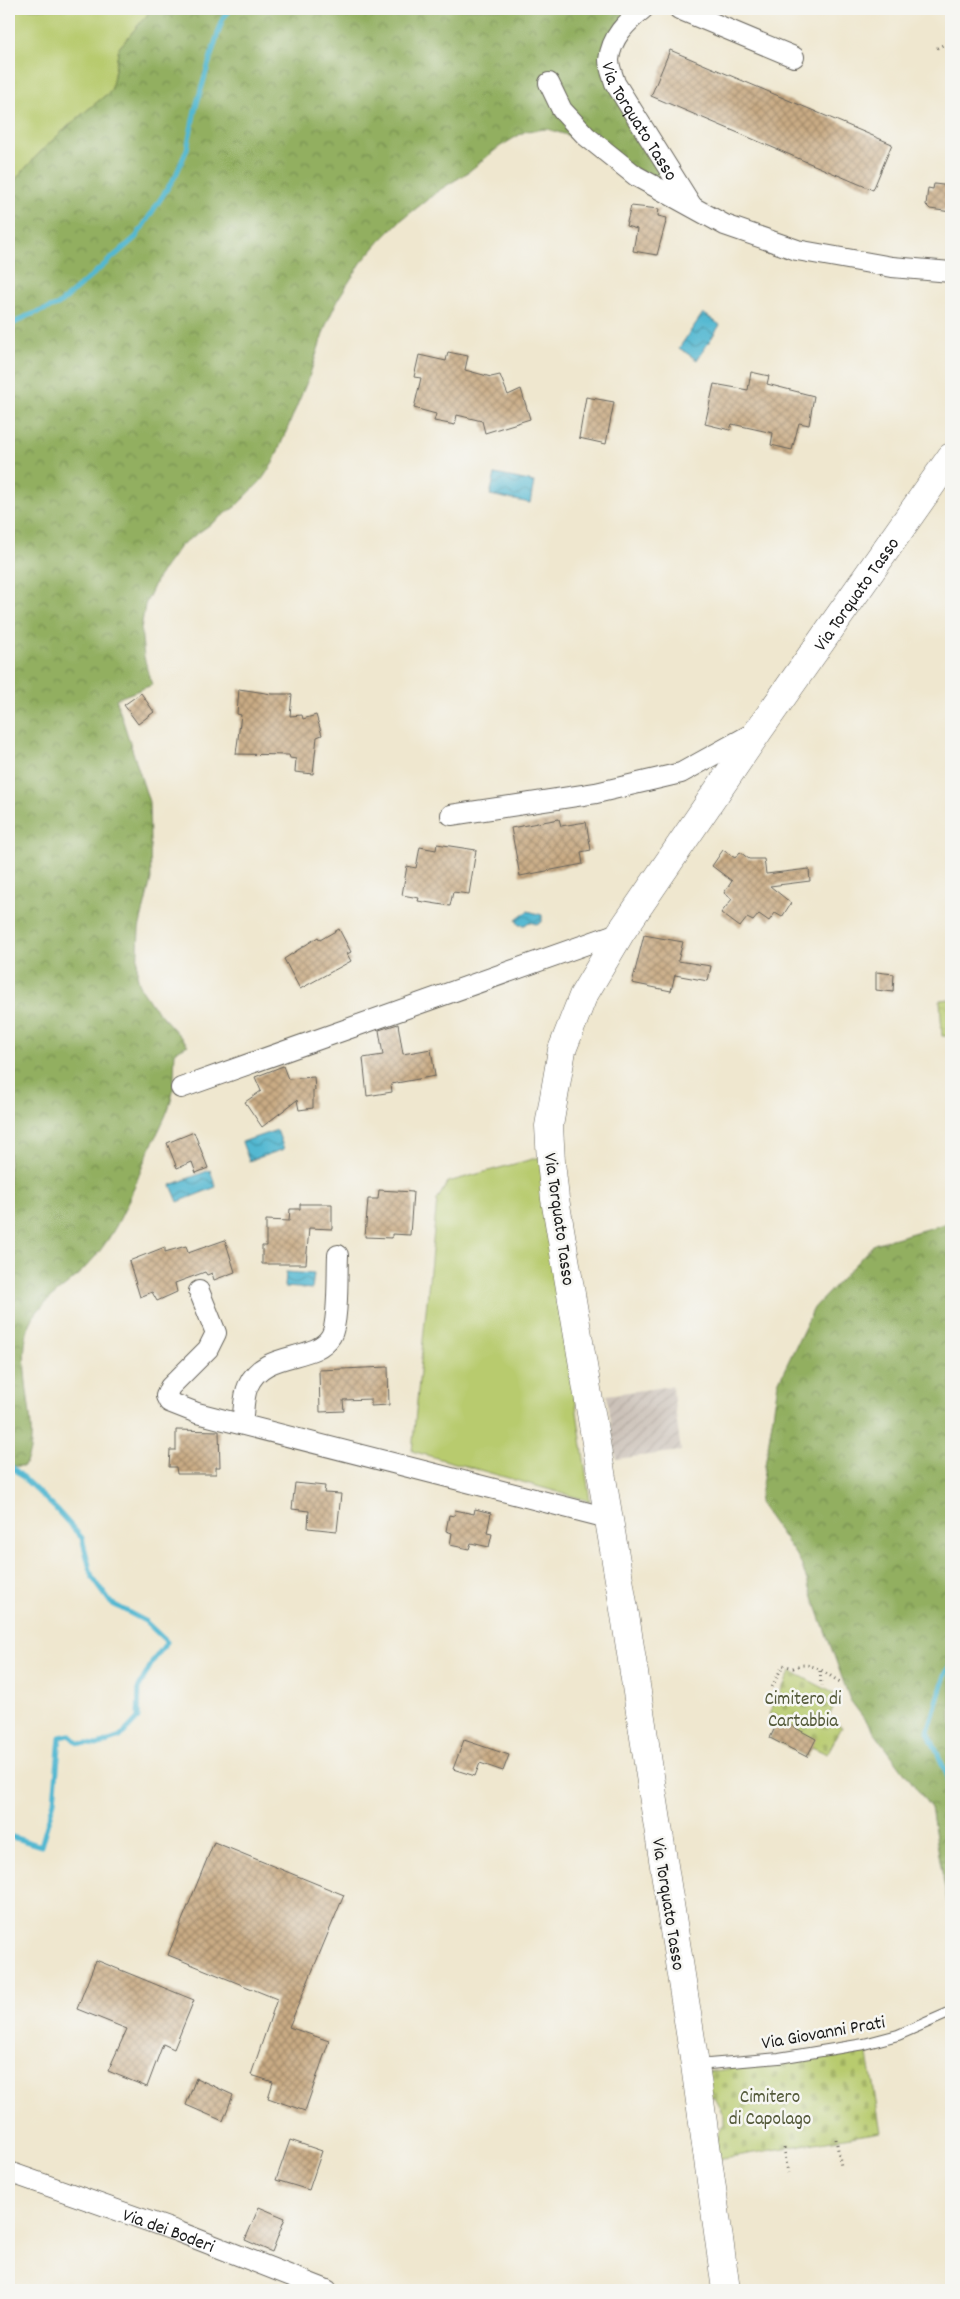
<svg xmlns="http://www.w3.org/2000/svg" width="960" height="2299" font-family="Dekko,sans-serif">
  <defs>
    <pattern id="industrial-furrows" width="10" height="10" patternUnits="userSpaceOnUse" patternTransform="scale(1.25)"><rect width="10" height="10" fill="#ccc2b9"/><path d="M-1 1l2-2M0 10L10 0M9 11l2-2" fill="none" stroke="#afa69e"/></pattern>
    <pattern id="forest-crowns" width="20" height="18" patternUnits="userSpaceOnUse" patternTransform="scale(1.25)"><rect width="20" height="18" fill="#92af61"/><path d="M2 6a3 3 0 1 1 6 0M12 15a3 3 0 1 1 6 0" fill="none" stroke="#768e4f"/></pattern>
    <pattern id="cemetery-stones" width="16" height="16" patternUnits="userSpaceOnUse" patternTransform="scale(1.25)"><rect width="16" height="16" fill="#b8cb6e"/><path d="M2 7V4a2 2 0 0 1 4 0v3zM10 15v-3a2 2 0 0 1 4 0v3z" fill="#9eae5f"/></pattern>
    <pattern id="park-crowns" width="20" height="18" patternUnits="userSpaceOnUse" patternTransform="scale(1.25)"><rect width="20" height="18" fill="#b8cb6e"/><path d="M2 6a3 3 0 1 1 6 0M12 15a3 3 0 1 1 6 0" fill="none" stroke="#9eae5f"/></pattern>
    <pattern id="water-waves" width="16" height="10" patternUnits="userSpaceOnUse" patternTransform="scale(1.25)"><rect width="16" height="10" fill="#53b8d1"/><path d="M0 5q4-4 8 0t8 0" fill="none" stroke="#4495a9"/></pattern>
    <pattern id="building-cross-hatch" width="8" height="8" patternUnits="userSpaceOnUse" patternTransform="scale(1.25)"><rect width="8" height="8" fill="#c9ab84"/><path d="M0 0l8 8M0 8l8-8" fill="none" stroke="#a28a6b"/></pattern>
  </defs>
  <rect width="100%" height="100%" fill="#f6f6f2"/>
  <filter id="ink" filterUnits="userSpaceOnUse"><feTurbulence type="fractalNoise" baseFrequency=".02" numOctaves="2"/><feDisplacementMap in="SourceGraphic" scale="10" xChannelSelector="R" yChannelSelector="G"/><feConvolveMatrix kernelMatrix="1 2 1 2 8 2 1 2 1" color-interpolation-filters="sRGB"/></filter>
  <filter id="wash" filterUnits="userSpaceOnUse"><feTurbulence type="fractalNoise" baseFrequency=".0096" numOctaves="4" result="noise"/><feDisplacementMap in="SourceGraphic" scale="20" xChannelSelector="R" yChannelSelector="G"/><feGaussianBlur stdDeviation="1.12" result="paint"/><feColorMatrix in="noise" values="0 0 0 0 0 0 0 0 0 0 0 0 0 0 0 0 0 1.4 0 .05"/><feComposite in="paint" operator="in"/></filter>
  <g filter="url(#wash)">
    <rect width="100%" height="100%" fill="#efe7cf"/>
    <path fill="url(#industrial-furrows)" d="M672 1386 681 1451 616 1459 607 1395Z"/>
    <path fill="#b8cb6e" stroke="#6a7445" d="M9 9H152L119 48 111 91C73 121 38 150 9 188Z
      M540 1157 590 1501 412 1451 437 1200 448 1182Z"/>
    <path fill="url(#forest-crowns)" stroke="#57663e" d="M152 9H629L606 41 663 175 659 180 567 135 547 129 526 131 499 147 467 173 441 189 400 221 379 242 361 263 338 299 326 325 309 377 273 463 261 481 235 507 181 545 158 577 145 605 141 629 144 657 152 685 116 699 149 802 151 879 139 929 137 974 140 987 152 1005 188 1045 175 1052C174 1067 175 1086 171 1101 165 1121 153 1140 145 1160 131 1195 120 1227 95 1257 89 1263 84 1270 77 1276 61 1291 38 1304 30 1324 12 1368 45 1434 24 1466H9V188C38 150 73 121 111 91L119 48Z
      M951 1222V1924L931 1808 850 1700 800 1561 759 1503 778 1383 814 1308 874 1244Z"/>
    <path fill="url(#cemetery-stones)" stroke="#6a7445" d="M791 1671 839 1696 827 1720 842 1727 827 1754 812 1747 807 1757 770 1738 779 1720 769 1714Z
      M867 2049 881 2132 711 2160 718 2134 724 2124V2116L714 2098 701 2094 700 2073Z"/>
    <path fill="url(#park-crowns)" stroke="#6a7445" d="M951 999V1036H942L940 1000Z"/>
    <path fill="url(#water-waves)" stroke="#386a76" d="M703 313 720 325 697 360 679 348Z
      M495 474 534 482 530 503 490 495Z
      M528 911 542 915V922L536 924 529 922 525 925H519L516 920Z
      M277 1130 284 1149 249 1161 242 1142Z
      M210 1170 216 1187 178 1202 171 1185Z
      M286 1272 314 1274 312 1289 285 1287Z"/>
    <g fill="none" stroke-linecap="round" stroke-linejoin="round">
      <path stroke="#53b8d1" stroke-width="5" d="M9 326 27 316 58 305 136 237 176 175 187 149 195 110 214 46 223 18 231 9
        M9 1464 56 1509 82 1538 92 1577 111 1603 145 1621 167 1642 153 1661 139 1687 138 1718 120 1737 97 1745 78 1743 69 1735 60 1737 54 1801 41 1846 9 1836
        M951 1663 945 1675 928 1732 947 1775 951 1826"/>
    </g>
    <g id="blocks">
      <path fill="url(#building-cross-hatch)" d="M670 50 892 144 873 190 651 96Z
        M934 184 951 186V212L930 209 926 205 928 188 933 189Z
        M631 206 659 209 658 216 667 218 657 255 633 251 637 229 626 226Z
        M448 352 468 356 465 370 491 377 500 375 508 395 521 389 530 419 485 433 482 421 457 415 455 425 434 421 436 414 414 408 421 378 414 377 419 355 446 361Z
        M751 372 769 376 767 384 814 396 809 425 799 423 792 450 771 445 773 433 732 424 730 430 705 424 714 384 748 390Z
        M586 397 614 402 606 444 579 438Z
        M239 689 272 694H292L290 716 302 715 303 719 316 715 322 735 317 737 313 774 295 772 296 759 290 758 289 755 236 754 241 715 237 714Z
        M141 693 154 712 138 724 124 705Z
        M559 819 561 826 586 822 591 850 581 852 583 864 520 876 511 828Z
        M437 844 476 850 469 894 453 892 450 906 418 901 419 898 402 895 407 866 416 868 420 847 436 850Z
        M723 850 735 858 740 852 749 859H764L766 874 809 869 810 881 770 886 791 903 782 917 775 913 769 921 759 914 753 921 747 918 740 927 721 913 732 899 724 893 732 881 712 866Z
        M339 929 351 952 347 954 351 961 300 989 284 959 318 937 320 940Z
        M644 935 683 942 678 961 711 966 708 981 675 975 671 991 632 983Z
        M876 972 894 974 893 992 876 990Z
        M398 1024 403 1054 431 1049 435 1076 391 1084 392 1092 367 1096 363 1058 383 1055 379 1030Z
        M283 1066 288 1079 314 1077 315 1090 313 1091V1108L299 1110 297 1100 262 1127 245 1102 261 1091 255 1077Z
        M194 1132 208 1168 196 1173 192 1162 177 1168 167 1143Z
        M379 1190 413 1192 410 1235 392 1234V1238L365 1237 368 1199H378Z
        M300 1204H332V1229L309 1228 306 1264H262V1246H266V1220L289 1221 290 1209H300Z
        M225 1240 235 1272 214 1280 212 1273 207 1275 205 1272 175 1283 177 1292 157 1301 152 1292 140 1297 129 1261 165 1247V1252L186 1246 188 1253Z
        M388 1367 389 1405 371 1406V1399L343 1400 344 1411 320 1412 319 1370Z
        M176 1430 219 1431 220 1467H216V1474H177L176 1467H169L170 1450H176Z
        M295 1483 325 1486 324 1493 341 1494 337 1531 308 1528 309 1511 292 1509Z
        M475 1509 491 1513 487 1533 492 1534 489 1547 471 1543 469 1549 450 1545 452 1533 446 1531 449 1515 454 1516 455 1510 474 1514Z
        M779 1719 816 1739 807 1757 770 1738Z
        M464 1740 509 1755 503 1771 480 1763 475 1776 453 1769Z
        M214 1842 344 1895 289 2027 329 2041 305 2111 268 2098 273 2082 251 2075 277 1999 168 1955Z
        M96 1960 194 2000 174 2049 163 2044 147 2087 108 2071 127 2029 77 2009Z
        M196 2078 233 2095 223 2121 186 2105Z
        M290 2140 322 2151 309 2190 276 2180Z
        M259 2207 285 2218 272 2252 245 2240Z"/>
    </g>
  </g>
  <g filter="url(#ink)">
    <use href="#blocks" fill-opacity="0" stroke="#66635b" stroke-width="1"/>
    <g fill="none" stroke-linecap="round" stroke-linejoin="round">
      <g stroke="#66635b" stroke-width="12">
        <path id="lane" d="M697 2065 779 2058 864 2044 898 2035 951 2012"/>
      </g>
      <g stroke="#66635b" stroke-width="22">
        <g id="street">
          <path id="s1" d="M643 9C627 22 611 37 609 60 609 67 613 76 615 83L692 206"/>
          <path d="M679 9 794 57"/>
          <path d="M549 83 562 110 586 136 636 176 725 225 797 250 892 267 951 272"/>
          <path d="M451 815 596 793 681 773 755 732"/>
          <path d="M181 1088 621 932"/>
          <path d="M199 1291 216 1333 208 1349 170 1387 166 1396 169 1402 197 1413 608 1518"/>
          <path d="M242 1424C244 1412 243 1397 248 1386 264 1349 315 1363 331 1336 339 1322 337 1273 338 1255"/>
          <path id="s2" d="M9 2172 179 2232 327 2290"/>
        </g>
      </g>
      <g stroke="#66635b" stroke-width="29">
        <g id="secondary">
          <path id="s3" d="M726 2290 695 2065 625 1615 555 1199 551 1162 549 1126 562 1050 583 996 621 932 759 730 951 457"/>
        </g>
      </g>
      <path stroke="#66635b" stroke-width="3" stroke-dasharray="1 4" stroke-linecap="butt" d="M937 48 951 41
        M820 1671 821 1686
        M772 1687 783 1665 793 1668C810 1659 825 1673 840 1682
        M836 2139 841 2166
        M784 2148 788 2173"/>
      <use href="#lane" stroke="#fff" stroke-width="10"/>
      <use href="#street" stroke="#fff" stroke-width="20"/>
      <use href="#secondary" stroke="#fff" stroke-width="28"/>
    </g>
  </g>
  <g text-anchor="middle" stroke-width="5" stroke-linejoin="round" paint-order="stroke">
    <g font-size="19" fill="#1c1c1c" stroke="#f6f6f2">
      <text dy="7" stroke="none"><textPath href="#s1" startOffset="132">Via Torquato Tasso</textPath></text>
      <text dy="7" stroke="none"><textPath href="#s3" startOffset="1799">Via Torquato Tasso</textPath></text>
      <text transform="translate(561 1219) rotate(82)" y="7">Via Torquato Tasso</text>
      <text transform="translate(670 1904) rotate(81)" y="7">Via Torquato Tasso</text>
      <text transform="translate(823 2031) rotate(-10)" y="7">Via Giovanni Prati</text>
      <text dy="7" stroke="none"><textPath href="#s2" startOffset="170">Via dei Boderi</textPath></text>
    </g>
    <g font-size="19" fill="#535939" stroke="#f6f6f2">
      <text x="803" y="1704">Cimitero di<tspan x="803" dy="22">Cartabbia</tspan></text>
      <text x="770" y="2102">Cimitero<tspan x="770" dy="22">di Capolago</tspan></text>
    </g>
  </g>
  <rect width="960" height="2299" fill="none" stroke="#f6f6f2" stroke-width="30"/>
</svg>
